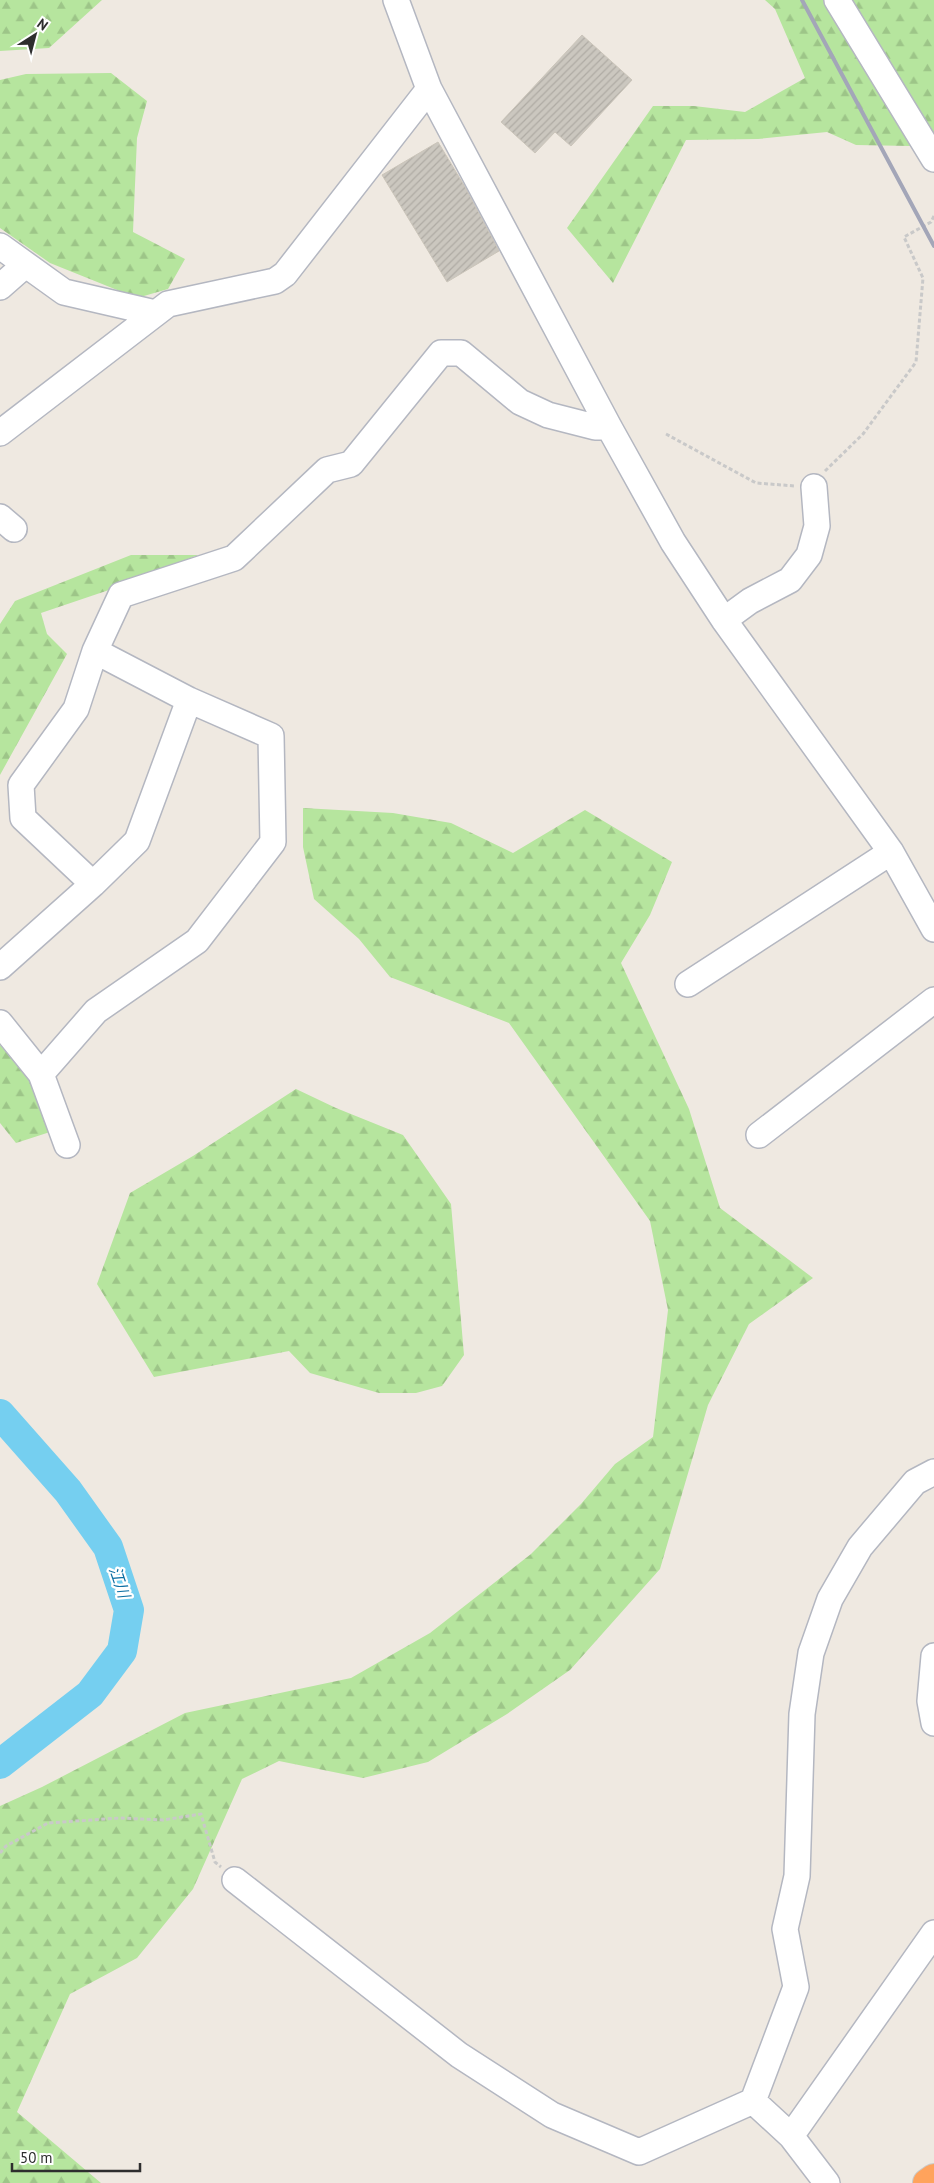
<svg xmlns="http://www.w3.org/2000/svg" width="934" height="2183" font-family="'PT Sans','Noto Sans JP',sans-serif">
  <defs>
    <pattern id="forest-firs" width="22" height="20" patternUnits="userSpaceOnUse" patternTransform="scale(1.25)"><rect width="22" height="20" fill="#b6e59e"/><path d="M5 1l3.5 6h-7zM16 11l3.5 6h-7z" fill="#9dc588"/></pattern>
    <pattern id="building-hatch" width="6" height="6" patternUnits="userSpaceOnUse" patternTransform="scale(1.25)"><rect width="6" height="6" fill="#cbc7bf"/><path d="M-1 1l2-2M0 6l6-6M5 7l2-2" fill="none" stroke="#afaba4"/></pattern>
  </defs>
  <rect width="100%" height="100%" fill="#efe9e1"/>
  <path fill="url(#forest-firs)" d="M0 0H102L49 48 0 51Z
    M765 0H934V152L910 146 856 145 827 132 758 139 686 140 613 283 567 228 653 106H694L745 112 805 78 775 9Z
    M111 73 147 101 137 138 133 232 185 259 168 289 137 298 50 263 0 228V80L26 74Z
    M131 555H198L106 591 41 613 47 634 67 654 0 775V624L15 601Z
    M303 808 393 813 451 823 513 853 585 810 672 862 650 915 621 963 689 1109 720 1208 813 1278 749 1324 708 1405 660 1569 570 1670 507 1714 428 1762 363 1778 279 1761 242 1779 193 1889 137 1958 70 1994 17 2112 101 2183H0V1806L42 1787 185 1713 351 1678 430 1633 531 1554 581 1504 615 1464 653 1437 668 1310 650 1221 509 1023 390 977 359 939 314 899 303 847Z
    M0 1045 42 1094 50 1132 16 1143 0 1123Z
    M296 1089 336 1108 403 1135 451 1204 464 1355 442 1386 416 1393H379L310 1373 289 1351 154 1377 97 1284 130 1193 193 1156Z"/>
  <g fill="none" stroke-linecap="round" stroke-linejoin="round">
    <path stroke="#75cff0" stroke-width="30" d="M0 1414 68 1491 108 1547 129 1610 122 1651 90 1694 0 1764"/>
  </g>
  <path fill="url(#building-hatch)" stroke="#cbc5ba" d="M582 35 632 80 571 146 555 132 535 153 501 122Z
    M438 142 465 187 499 251 447 282 382 175Z"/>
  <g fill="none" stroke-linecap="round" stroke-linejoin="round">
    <g stroke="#b4b7c1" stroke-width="28">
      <path id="minor" d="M396 0 429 89 609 427 673 542 724 620 891 852 934 929
        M837 0 934 159
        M0 246 64 292 155 313
        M0 287 25 265
        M0 433 168 304 275 281 285 274 429 89
        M0 517 14 529
        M724 620 750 601 790 580 809 555 817 526 814 487
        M93 884 23 818 21 785 76 709 95 651 121 595 234 558 327 470 351 464 441 353H461L520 402 548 415 595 427H609
        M0 967 93 884 137 841 189 700
        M688 984 891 852
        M0 1023 41 1074 67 1145
        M41 1074 96 1011 197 941 273 842 271 736 189 700 95 651
        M759 1135 934 1000
        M934 1656 930 1701 934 1723
        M235 1880 459 2055 552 2115 639 2152 753 2101 791 2136 827 2183
        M753 2101 796 1987 785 1929 797 1876 802 1714 811 1653 830 1599 860 1547 915 1482 934 1472
        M791 2136 934 1933"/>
    </g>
    <g stroke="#c9c9c9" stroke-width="30">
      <path id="highway" d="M927 2183 934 2178"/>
    </g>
    <path stroke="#c9c9c9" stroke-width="3" stroke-dasharray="4 2.5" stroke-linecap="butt" d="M666 434 756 483 795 486
      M825 471 863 434 916 362 923 278 904 237 931 222 934 216
      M0 1853 6 1846 48 1823 120 1818 163 1820 201 1814 215 1862 221 1867"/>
    <use href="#minor" stroke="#fff" stroke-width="25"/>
    <use href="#highway" stroke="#ffa35c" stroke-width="28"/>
    <path stroke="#a3a6b8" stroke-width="4" d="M802 0 934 246"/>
  </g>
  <g text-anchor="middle" stroke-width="4.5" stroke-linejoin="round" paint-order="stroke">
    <g font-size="16" font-style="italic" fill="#0d6fa3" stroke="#fff">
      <text transform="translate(120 1582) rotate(71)" y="6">江川</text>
    </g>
  </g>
  <g transform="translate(35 35) rotate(36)" stroke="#ffffff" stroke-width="4" paint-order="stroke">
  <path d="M0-4L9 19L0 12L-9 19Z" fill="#2e2e2e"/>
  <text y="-8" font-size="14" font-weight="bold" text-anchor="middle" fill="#2e2e2e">N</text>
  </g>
  <path d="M12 2163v8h128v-8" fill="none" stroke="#2e2e2e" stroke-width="2.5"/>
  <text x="20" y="2163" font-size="15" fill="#2e2e2e" stroke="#ffffff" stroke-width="4" paint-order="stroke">50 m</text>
</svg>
